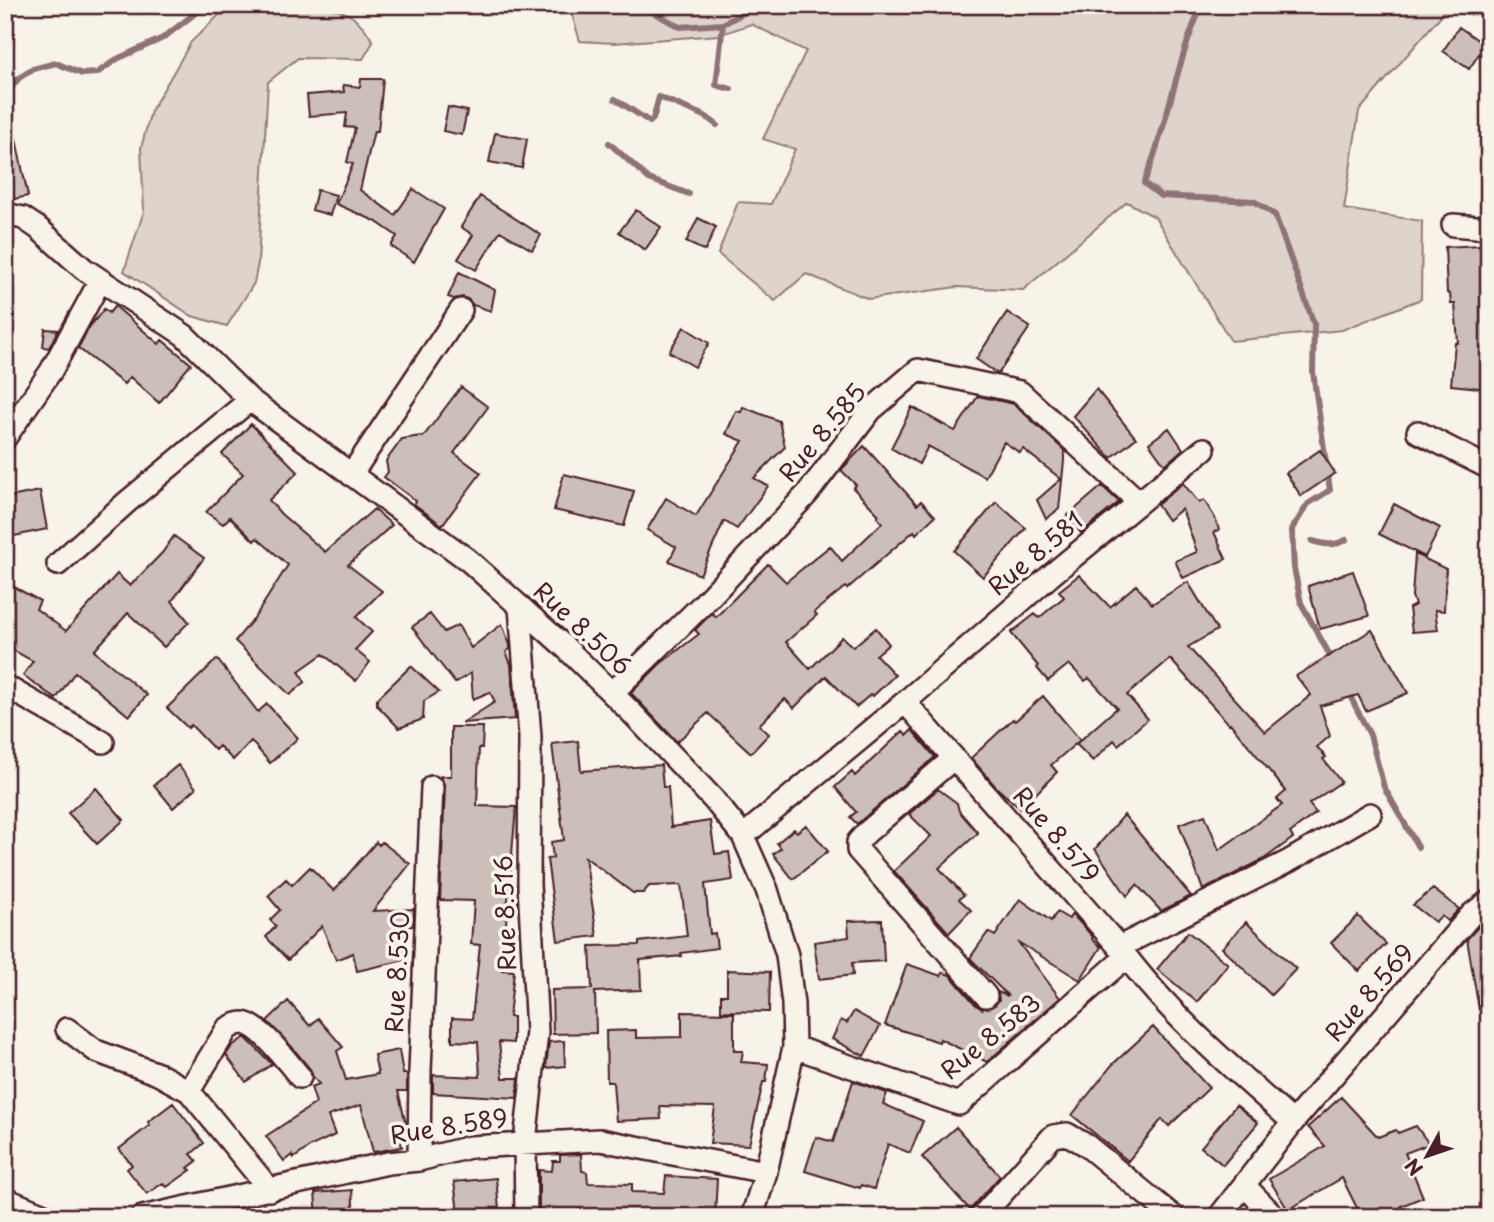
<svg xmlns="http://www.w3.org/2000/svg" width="1494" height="1222" font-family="'Playpen Sans',sans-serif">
  <rect width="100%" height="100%" fill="#f7f3e8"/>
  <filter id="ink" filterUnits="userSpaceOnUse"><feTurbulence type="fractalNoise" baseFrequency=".0143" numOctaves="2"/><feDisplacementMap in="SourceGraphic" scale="14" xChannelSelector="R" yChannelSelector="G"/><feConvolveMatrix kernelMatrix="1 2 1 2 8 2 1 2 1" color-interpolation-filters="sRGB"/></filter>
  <g filter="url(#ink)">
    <path fill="#ded4cc" stroke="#947a7c" stroke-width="2" d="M569 5H1450L1359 111 1344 209 1422 221 1421 299 1342 330 1231 341 1155 217 1127 202 1023 290 957 287 869 299 806 274 775 301 718 254 738 202 771 204 795 149 763 139 806 51 751 24 719 35 614 43 580 41Z
      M280 6C322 8 351 0 373 42L363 59 298 58 268 82 258 263 254 283 227 326 192 316 124 271 144 211 141 148 151 111 191 42 219 15Z"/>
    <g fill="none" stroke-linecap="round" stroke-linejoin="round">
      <path stroke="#8e7275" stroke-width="6" d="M640 5 680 27 723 24 758 5
        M1202 5C1176 62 1168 125 1144 183L1161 196 1254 201 1275 215 1314 324 1313 372 1330 490 1308 504 1292 529 1294 568 1301 603 1333 661
        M723 24 716 85 731 89
        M5 95 19 78 33 69 56 63 82 74 97 73 117 59 163 38 206 5
        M615 99 650 122 653 119 659 97 705 116 717 125
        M609 143 649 179 689 194
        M1312 541C1326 545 1334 546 1346 540
        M1347 690 1370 735 1384 787 1418 847"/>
    </g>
    <path fill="#ccbfb9" stroke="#4a1f2b" stroke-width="2" d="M1459 27 1485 45 1469 69 1443 51Z
      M361 79H383L378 131H374L360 190 395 215 413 189 444 209 414 262 391 246 397 236 375 221 336 204 353 164 347 162 355 128 345 127 347 113 309 116 307 95 344 92 343 85 360 87Z
      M448 107 467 111 462 135 443 131Z
      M13 125 28 196 5 201V126Z
      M495 133 527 139 522 168 489 162Z
      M317 190 336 195 330 215 312 210Z
      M480 196 541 235 532 250 500 231 476 270 458 259 473 235 461 227Z
      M636 210 661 227 645 250 619 232Z
      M698 218 716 227 705 251 686 242Z
      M1480 245V248H1489V389L1451 385 1455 343H1458L1455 304H1451L1450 294 1447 293 1445 247Z
      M459 272 495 290 491 311 473 305 469 300 463 297 454 299 448 297Z
      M115 306 159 344 162 340 191 364 159 403 130 377 124 384 78 348 90 326 104 309 109 313Z
      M1007 312 1030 327 998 374 976 359Z
      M684 327 709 343 695 367 669 352Z
      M45 329 58 330 49 348 43 347Z
      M461 387 488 407 454 453 481 473 442 525 414 504 416 501 384 477 388 472 386 461 402 439 421 436 423 437Z
      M1096 389 1136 438 1111 458 1073 416Z
      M978 396 1014 404 1065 451 1059 509 1046 519 1037 500 1061 479 1023 449 1020 453 1004 442 985 477 928 446 919 464 891 448 912 407 955 431Z
      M743 407 779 421 785 447 754 478 768 486 737 529 724 521 700 575 669 561 676 547 647 530 666 498 696 516 743 441 726 434 736 411 741 412Z
      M251 424 298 472 269 500 281 514 325 552 374 509 392 525 348 565 382 591 356 617 372 632 355 650 370 662 356 681 323 654 299 671 305 682 290 695 235 641 255 617 288 565 257 538 254 541 230 517 223 524 206 512 243 474 222 454Z
      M1169 428 1183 449 1165 465 1149 443Z
      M864 446 917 505 921 501 935 516 916 534 914 531 847 589 845 587 814 612 817 615 786 642 810 669 842 637 853 647 876 628 889 644 876 655 895 675 873 696 871 694 856 707 826 676 794 708 785 699 759 725 769 734 751 753 708 713 677 742 631 693 660 664 699 634 695 630 712 613 716 617 768 564 786 582 830 546 842 561 882 523 877 517 879 515 853 488 856 485 841 470Z
      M1320 450 1335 473 1301 496 1286 473Z
      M564 474 634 491 624 526 554 510Z
      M1183 483 1199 503 1204 500 1215 518 1219 530 1214 532 1226 559 1183 578 1175 561 1197 552 1182 509 1168 520 1157 505Z
      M1102 486 1119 502 1081 533 1067 516Z
      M40 491 47 529 5 538V498Z
      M996 502 1026 528 983 577 954 551Z
      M1394 504 1440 528 1425 557 1379 534Z
      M174 536 204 558 172 601 189 622 164 647 128 613 94 651 147 695 129 716 75 672 56 699 23 675 33 661 5 646V582L40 601 36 609 66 631 117 574 130 586 162 553Z
      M1415 554 1446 569 1444 611 1435 610 1438 630 1412 632 1409 608 1415 605 1412 596Z
      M1353 571 1369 616 1320 629 1308 586Z
      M1079 575 1110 607 1136 585 1152 604 1188 582 1217 630 1188 647 1265 732 1311 695 1296 676 1372 630 1408 693 1366 711 1358 695 1320 706 1330 736 1317 747 1326 757 1323 759 1341 782 1309 804 1316 813 1290 833 1293 838 1264 859 1203 890 1179 824 1205 815 1219 850 1282 805 1277 799 1286 791 1230 723 1229 724 1170 659 1127 695 1148 719 1118 745 1114 740 1093 761 1076 744 1117 708 1089 678 1085 681 1069 664 1048 681 1037 668 1038 666 1011 633 1035 614 1039 618 1064 597 1059 591Z
      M430 614 444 632 458 625 471 648 502 624 510 645V649L506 652 511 664 515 719 462 723 495 702 490 692 473 699 471 673 455 683 412 627Z
      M217 659 258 712 267 704 298 738 270 763 251 741 233 760 219 746 215 750 191 725 188 728 167 708Z
      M411 666 439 692 424 701 423 719 399 728 377 705V699Z
      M1043 696 1080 740 1051 765 1057 772 1021 809 997 788 971 758 1013 719 1015 721Z
      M451 727H483L482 748H479L477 806 516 807 502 970 514 971 509 1017H513V1043L499 1042 503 1078H519L517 1098 433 1093V1075L480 1077 478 1042 452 1041V1018L472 1019 480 945 471 944 474 901 440 900 445 788 441 776H451Z
      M912 730 935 757 857 824 850 817 856 812 835 787 852 772 855 776 903 731 907 735Z
      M578 741 581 771 661 765 663 787H668L671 827 710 821 715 854 729 852 733 880 705 884 710 934 715 933 717 948 681 953 682 956 640 960 641 990 595 992 596 1033 553 1034 552 990 592 989 590 946 639 945V942L687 936 681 885 649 886 643 893H633L585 857 597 936 558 941 547 859 553 858 551 842 564 840 552 744Z
      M178 765 196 788 173 808 154 785Z
      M96 788 124 820 97 844 68 813Z
      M938 789 957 803 959 811 978 833 939 868 964 895 959 899 971 910 949 933 894 871 931 836 909 814Z
      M1124 815 1191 896 1161 911 1137 885 1127 896 1095 849Z
      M806 825 828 851 793 879 773 854 781 848 777 843 794 829 797 832Z
      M376 842 379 845 382 842 410 864 373 911 414 909 413 926 397 927 405 960 357 971 353 953 336 960 322 926 288 960 266 937 276 926 270 920 280 910 268 896 286 879 292 885 310 867 334 891Z
      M1433 889 1459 909 1448 921 1441 916 1435 922 1413 905Z
      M1020 899 1051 921 1057 912 1069 919 1072 914 1093 937 1092 939 1101 947 1080 980 1018 942 1060 998 987 1062 940 1039 939 1042 885 1025 907 964 941 976 942 972 950 975 976 1005 982 1009 995 1005 999 1000 998 992 1008 996 970 958 988 932 995 936Z
      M1358 916 1386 944 1359 971 1331 943Z
      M882 920 884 961 852 963 853 975 819 979 814 942 849 937 848 921Z
      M1246 922 1296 969 1271 995 1222 948Z
      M1489 922V1009L1479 1010 1467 939 1479 926Z
      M1188 932 1228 964 1197 1002 1157 969Z
      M727 970 770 972 769 1012 721 1011V995H727Z
      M288 1001 310 1026 318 1018 343 1047 337 1051 346 1080 378 1074 374 1055 399 1050 403 1074H407V1091H398L406 1124 397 1127 402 1147 373 1152 361 1105 328 1116 335 1135 311 1146 294 1158 292 1155 284 1161 266 1136 316 1103 311 1087 319 1084 313 1077 310 1069 291 1046 267 1021Z
      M854 1011 880 1026 864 1056 832 1039 841 1020 847 1023Z
      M682 1012 734 1013V1051H743L741 1062 768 1064 766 1082H763L749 1145 710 1143 715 1107 660 1106 661 1119 616 1121 613 1082H607L606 1031 636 1030V1038L682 1037Z
      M1153 1027 1209 1088 1169 1126 1162 1119 1128 1161 1072 1115 1112 1065Z
      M245 1037 272 1064 246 1082 226 1055 232 1046Z
      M564 1041 565 1066 546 1068 549 1042Z
      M853 1081 887 1093 883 1104 923 1121 910 1153 888 1144 874 1189 861 1185 860 1188 805 1171 816 1137 833 1142Z
      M1341 1097 1378 1137 1396 1130 1398 1133 1416 1126 1429 1144 1405 1153 1423 1197 1401 1206 1407 1217H1366L1362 1208 1358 1210 1342 1178 1288 1210 1269 1179 1325 1146 1308 1127Z
      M173 1103 204 1143 191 1154 197 1161 188 1168 191 1170 167 1187 163 1183 147 1194 127 1169 132 1165 119 1149 150 1125 148 1122Z
      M1236 1105 1258 1123 1223 1165 1201 1147Z
      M956 1127 1000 1176 970 1210 922 1157Z
      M581 1154 582 1171 587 1172 588 1183 632 1184V1192L664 1193 666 1176 717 1179 715 1215 657 1211V1217H539V1170L552 1171 553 1161H560V1155Z
      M496 1178 499 1209 458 1212 454 1182Z
      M352 1190 354 1217H317L315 1193Z"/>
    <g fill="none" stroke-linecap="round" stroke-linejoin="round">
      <g stroke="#4a1f2b" stroke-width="26">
        <path id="street" d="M5 214 23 218 38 228 84 269 184 335 250 400
          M1453 225 1489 228
          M1418 432 1489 468
          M5 438 51 371 100 281
          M351 475 461 310
          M58 564 127 502 250 400 468 560 566 648 632 713 714 800 743 836 767 890 787 955 793 1004 794 1047 766 1172 752 1217
          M520 607 530 737 529 884 537 1032 525 1142 526 1217
          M5 686 103 742
          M612 693 703 604 807 494 871 410 918 370 1020 392 1139 502
          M905 702 1050 576 1204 449
          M954 758 866 833 858 842V850L986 996
          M743 836 905 702 1119 947 1289 861 1370 814
          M1119 947C1168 1014 1231 1067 1293 1122
          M67 1029 96 1051 158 1074 189 1091 270 1190
          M794 1047 959 1104 1126 957
          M189 1091 227 1029C232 1026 236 1023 243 1023 262 1026 287 1062 300 1077
          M419 1160 420 1071 432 787
          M1244 1185 1275 1217
          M5 1199 49 1217
          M142 1217 388 1163 419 1160 470 1147 600 1140 766 1172
          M981 1217 1053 1136 1067 1134 1086 1145 1174 1217
          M1219 1217 1293 1122 1472 914 1489 901"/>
      </g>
      <use href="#street" stroke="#f7f3e8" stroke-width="21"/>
    </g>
  </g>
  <g text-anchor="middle" stroke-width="7" stroke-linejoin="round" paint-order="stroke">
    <g font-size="24" fill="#4a1f2b" stroke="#f7f3e8">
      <text transform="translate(823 433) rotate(-50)" y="8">Rue 8.585</text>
      <text transform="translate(1036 554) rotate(-40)" y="8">Rue 8.581</text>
      <text transform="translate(582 629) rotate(43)" y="8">Rue 8.506</text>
      <text transform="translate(1056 835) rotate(49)" y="8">Rue 8.579</text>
      <text transform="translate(506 913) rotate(-92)" y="8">Rue 8.516</text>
      <text transform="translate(398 972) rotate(-87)" y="8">Rue 8.530</text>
      <text transform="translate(1370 993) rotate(-49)" y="8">Rue 8.569</text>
      <text transform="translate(991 1037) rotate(-39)" y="8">Rue 8.583</text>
      <text transform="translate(449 1127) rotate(-9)" y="8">Rue 8.589</text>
    </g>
  </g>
  <rect width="1494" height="1222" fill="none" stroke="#f7f3e8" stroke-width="28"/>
  <rect x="14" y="14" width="1466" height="1194" fill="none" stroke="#4a1f2b" stroke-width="2.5" filter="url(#ink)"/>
  <g transform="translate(1427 1156) rotate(230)" stroke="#f7f3e8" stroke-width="5" paint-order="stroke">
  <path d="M0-5L12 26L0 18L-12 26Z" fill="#4a1f2b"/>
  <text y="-10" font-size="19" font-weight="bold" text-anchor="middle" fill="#4a1f2b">N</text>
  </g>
</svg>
